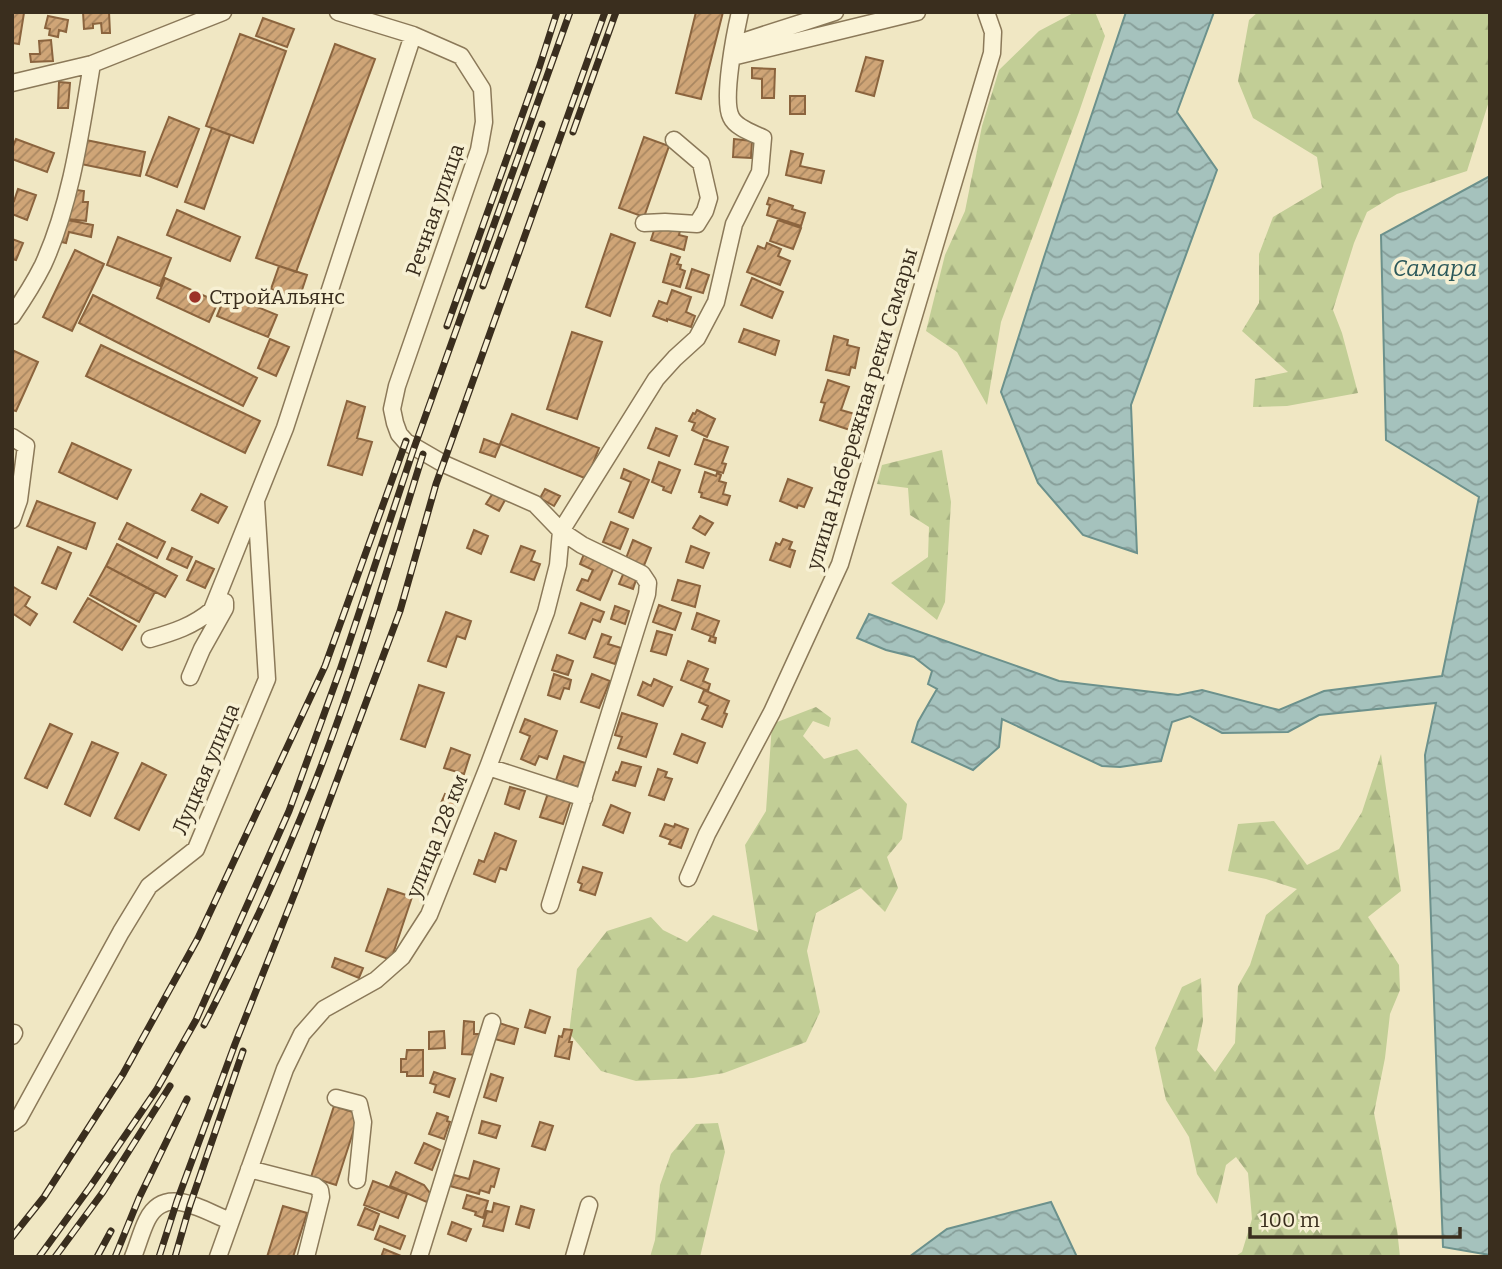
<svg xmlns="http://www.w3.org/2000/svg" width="1502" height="1269" font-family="Bitter,serif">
  <defs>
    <pattern id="forest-firs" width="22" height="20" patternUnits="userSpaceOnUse" patternTransform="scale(1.75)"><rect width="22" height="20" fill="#c2ce96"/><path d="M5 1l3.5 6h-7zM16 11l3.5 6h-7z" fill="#a7b181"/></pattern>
    <pattern id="water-waves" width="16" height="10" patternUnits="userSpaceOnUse" patternTransform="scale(1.75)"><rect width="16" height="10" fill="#a5c2bd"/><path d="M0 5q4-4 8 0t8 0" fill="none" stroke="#879e99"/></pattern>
    <pattern id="building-hatch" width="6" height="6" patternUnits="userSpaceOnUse" patternTransform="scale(1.75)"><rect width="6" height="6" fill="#cfa577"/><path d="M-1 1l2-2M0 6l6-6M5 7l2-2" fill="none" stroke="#a98761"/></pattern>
  </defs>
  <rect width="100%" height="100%" fill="#f0e7c3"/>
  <path fill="url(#forest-firs)" d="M1075 12H1095L1105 36 1079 112 1001 322 987 405 957 352 926 331 945 255 965 211 982 126 999 70 1039 31Z
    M1258 12H1490V98L1467 171 1397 194 1367 212 1354 243 1333 310 1342 333 1358 393 1287 406 1253 407 1255 379 1288 372 1242 331 1259 303V254L1273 217 1322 188 1317 157 1253 118 1238 81 1249 20Z
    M942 450 951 502 945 602 937 620 891 583 928 557 929 527 910 515 908 488 877 484 882 465Z
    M816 707 831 718 829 727 813 721 803 736 824 759 857 749 907 804 902 839 887 857 898 888 885 912 861 888 816 913 807 951 820 1012 806 1042 724 1073 693 1078 636 1081 601 1071 569 1033 577 969 607 931 651 917 663 930 687 942 713 915 758 932 745 845 766 811 772 724Z
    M1381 754 1401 891 1368 917 1399 965 1400 990 1390 1014 1385 1058 1374 1113 1397 1229 1400 1257H1234L1242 1252 1252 1219 1248 1173 1236 1157 1226 1165 1217 1204 1197 1174 1189 1137 1166 1100 1155 1048 1182 987 1201 978 1203 1021 1197 1050 1215 1072 1235 1043 1238 986 1250 965 1266 915 1297 889 1266 879 1228 871 1238 824 1274 821 1307 865 1339 849 1362 812Z
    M718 1123 725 1152 700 1257H650L655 1240 660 1185 671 1154 696 1124Z"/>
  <path fill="url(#water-waves)" stroke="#6c918c" stroke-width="2" d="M1126 12H1214L1177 112 1217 170 1131 405 1137 553 1083 535 1038 483 1001 392 1045 254Z
    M1490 176V1255L1443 1247 1425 755 1436 703 1319 715 1288 732 1222 733 1190 716 1172 722 1161 761 1120 767 1102 766 1002 719 999 747 973 770 912 742 918 722 937 689 928 684 932 671 914 657 886 650 857 638 869 614 1059 681 1178 695 1202 690 1279 710 1324 691 1442 676 1479 497 1386 440 1381 235Z
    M1051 1202 1077 1257H909L947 1229Z"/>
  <path fill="url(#building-hatch)" stroke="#8b643e" stroke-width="2" d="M12 12 24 13 19 44 12 43Z
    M83 12H109L110 33H102L101 23 93 24V28L84 29Z
    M696 12H723L701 99 676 93Z
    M48 16 68 20 66 32 59 30 58 37 49 35 50 29 45 28Z
    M263 18 294 29 287 47 256 36Z
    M240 34 286 51 253 143 206 126Z
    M51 40 53 61 31 62 30 54H40L39 41Z
    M335 44 375 59 296 272 256 258Z
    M866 57 883 61 874 96 856 91Z
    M752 68 775 69 774 98H762V79L752 78Z
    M59 82 70 83 68 108H58Z
    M790 96H805V114H790Z
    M169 117 199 129 177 187 146 175Z
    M212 128 230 135 204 209 185 202Z
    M644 137 669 146 644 217 619 208Z
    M16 139 54 153 47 172 12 159V149Z
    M734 139 752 141 751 158 733 157Z
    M86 140 145 152 140 176 81 164Z
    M791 151 803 154 800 166 824 171 821 183 786 175Z
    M18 189 36 195 27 220 12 214V200L14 201Z
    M70 189 84 191 83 202H88L86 221 67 219Z
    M769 198 793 206 792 209 805 213 801 226 767 215 770 205 767 204Z
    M177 210 240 237 230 261 167 235Z
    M62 219 93 225 91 237 69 232 66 243 57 241Z
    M778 220 801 228 793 249 770 241Z
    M656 224 680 231 679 235 687 237 684 250 651 240Z
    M611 234 635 243 610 316 586 307Z
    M118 237 171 258 160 286 107 265Z
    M12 239 23 243 16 260 12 259Z
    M767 243 781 249 778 256 790 261 780 285 747 272 758 246 765 249Z
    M75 250 104 264 72 331 43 317Z
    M671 254 680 257 677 264 681 265 680 269 685 271 680 287 663 282Z
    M279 266 307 275 299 299 271 289Z
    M692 269 709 275 703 293 686 288Z
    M165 278 218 302 209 322 157 298Z
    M752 278 783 292 772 318 741 305Z
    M672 290 691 297 686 312 695 316 691 327 667 319V321L653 316 659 301 667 304Z
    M226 294 277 315 268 337 217 316Z
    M93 295 257 378 243 406 79 323Z
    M744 329 779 341 775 355 739 342Z
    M572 332 602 342 577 419 547 409Z
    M834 336 848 340 847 345 859 348 855 368 851 367 849 375 826 370Z
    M270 339 289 347 276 376 258 368Z
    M101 345 260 421 245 453 86 376Z
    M12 350 38 362 16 411 12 410Z
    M828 380 849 387 841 410 865 417 859 433 820 420 825 403 821 402Z
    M347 401 365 407 357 438 372 442 362 475 328 465Z
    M697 410 715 419 707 437 692 430 695 423 689 421 693 413 695 414Z
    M512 414 599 448 587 479 500 444Z
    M656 428 677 436 669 456 648 448Z
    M484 439 500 445 495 457 480 452Z
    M704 439 728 447 722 463 726 464 723 473 695 464Z
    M72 443 131 470 117 499 59 472Z
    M659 462 680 470 671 493 663 490 664 487 652 482Z
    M624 469 649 480 633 518 619 512 631 482 621 478Z
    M705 472 716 476 717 473 721 475 719 481 726 483 723 494 730 496 727 505 701 497 702 493 699 492Z
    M788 479 812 488 804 507 798 505 797 508 780 501Z
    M545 489 560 496 554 506 540 498Z
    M493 493 505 500 499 511 486 504Z
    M201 494 227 507 218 523 192 510Z
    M37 501 95 523 86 549 27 526Z
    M700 516 713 523 705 535 693 528Z
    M611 522 628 529 620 549 603 542Z
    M127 523 165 542 157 558 119 539Z
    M474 530 488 536 481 554 467 548Z
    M783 539 792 542 789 549 795 551 790 567 770 560 776 543 780 545Z
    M633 540 651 548 643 568 625 561Z
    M117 544 177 576 165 597 106 566Z
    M521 546 535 551 531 561 540 564 534 580 511 572Z
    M691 546 709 553 703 568 686 562Z
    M58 547 71 553 56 589 42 583Z
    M172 548 192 557 187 568 167 559Z
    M584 554 614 567 600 600 577 590 582 579 588 581 593 570 580 564Z
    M196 561 214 569 205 588 187 580Z
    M106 566 155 592 139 622 90 595Z
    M624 572 637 577 633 589 619 584Z
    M678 580 700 586 695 607 672 600Z
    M12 586 30 597 25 606 37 614 30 625 12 613Z
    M88 598 136 626 122 650 74 622Z
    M581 603 604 612 600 622 593 619 585 639 569 633Z
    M659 605 681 613 675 630 653 622Z
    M615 606 629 611 625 624 611 619Z
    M446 612 471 621 465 639 457 636 446 667 428 661Z
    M697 613 719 621 713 637 716 638 715 643 709 641 711 636 692 629Z
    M657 631 672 635 666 655 651 651Z
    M602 634 611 637 608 644 621 648 615 664 594 657Z
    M557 655 573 661 568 675 552 670Z
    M688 661 708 669 703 681 710 684 708 691 681 680Z
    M554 674 571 680 569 689 564 688 560 699 548 695Z
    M592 674 610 681 599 708 581 702Z
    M654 679 672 687 663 706 638 695 643 682 651 686Z
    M419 685 444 693 425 747 401 739Z
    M704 690 729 701 724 713 727 714 722 727 702 719 708 706 699 702Z
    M622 713 657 724 646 757 618 748 622 737 615 735Z
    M525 719 557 731 547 759 539 756 535 765 521 759 530 736 520 732Z
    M50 724 72 734 47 788 25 778Z
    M682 734 705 743 697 763 674 754Z
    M92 742 118 753 90 816 65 804Z
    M451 748 470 755 464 774 444 768Z
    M564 756 585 763 578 787 556 780Z
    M622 762 641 767 635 786 613 780 616 772 618 773Z
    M142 763 166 775 139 830 115 818Z
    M658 769 667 772 665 777 672 779 664 800 649 795Z
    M510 787 525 791 519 809 505 804Z
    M548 793 571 800 563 824 540 817Z
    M445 794 458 799 451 815 438 810Z
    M611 805 630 813 623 833 603 825Z
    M665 824 674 827 675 824 688 829 681 848 669 844 671 840 660 836Z
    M495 833 516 841 506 870 500 868 495 882 474 874 479 860 484 862Z
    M583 867 602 873 595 895 580 890 582 884 578 882Z
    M388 889 412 897 391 960 366 951Z
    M335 958 363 968 359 978 332 967Z
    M530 1010 550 1017 545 1033 525 1027Z
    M464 1021 474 1022V1034H480L479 1055 462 1054Z
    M496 1022 518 1029 514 1044 491 1038Z
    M564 1029 572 1030 569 1042H572L569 1059 555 1056 559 1036 562 1037Z
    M444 1031 445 1048 429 1049V1032Z
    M407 1050H423V1076H407V1072H401V1059H406Z
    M434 1072 455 1079 449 1097 434 1092 436 1085 430 1083Z
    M491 1074 503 1078 496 1101 484 1097Z
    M334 1106 359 1114 336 1185 311 1177Z
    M437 1113 448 1117 447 1121 450 1122 444 1139 429 1134Z
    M482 1121 500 1126 496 1138 479 1133Z
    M540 1122 553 1126 545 1150 532 1146Z
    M424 1143 440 1150 432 1170 415 1163Z
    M474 1161 499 1169 494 1187 491 1186 489 1193 480 1190 479 1194 450 1186 454 1175 469 1179Z
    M396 1172 424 1185 432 1196 429 1203 390 1186Z
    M373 1181 407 1194 398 1218 364 1205Z
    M467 1195 488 1201 483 1218 475 1215 476 1212 463 1208Z
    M494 1203 509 1207 503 1231 483 1226 487 1211 492 1212Z
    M283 1206 307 1213 293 1257H267Z
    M521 1206 534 1210 529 1228 516 1224Z
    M365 1208 379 1214 373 1230 358 1225Z
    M452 1222 471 1229 466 1241 448 1234Z
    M380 1226 405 1236 400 1249 375 1239Z
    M384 1249 401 1256V1257H381Z"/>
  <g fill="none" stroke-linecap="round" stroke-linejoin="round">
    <g stroke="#8b7959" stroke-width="19">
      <path id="minor" d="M338 12 413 35 461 56 482 89 484 122 479 150 397 386 392 409 395 423 399 434 406 442 444 464 535 504 561 531 582 545 642 574 648 583 647 594 550 905
        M732 57 917 12
        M732 57 748 40 835 12
        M12 83 92 64 223 12
        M644 223 665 222 697 224 705 211 709 198 701 163 674 140
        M12 316C23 300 34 283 43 265 71 204 81 130 92 64
        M12 437 26 446 19 500 12 520
        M150 639C174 632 193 626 212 610L285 428 413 35
        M190 677 202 649 225 608V602
        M488 767 584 798
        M688 878 707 834 772 712 840 564 992 53 993 32 986 12
        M12 1036 14 1033
        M336 1098 359 1104 363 1122 357 1180
        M12 1123 19 1118 121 932 149 886 196 849 267 679 256 501
        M249 1169 315 1186 320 1190 321 1197 306 1257
        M133 1257C138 1245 141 1232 147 1220 165 1184 202 1210 230 1221
        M218 1257 285 1069 302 1034 324 1009 376 980 402 957 429 915 488 767 546 612 558 565 561 531 656 379 675 358 697 338 716 302 734 224 760 172 763 138C753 133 736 128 731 117 722 100 735 33 740 12
        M419 1257 492 1022
        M574 1257 589 1205"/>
    </g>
    <use href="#minor" stroke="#faf3d7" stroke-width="16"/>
    <g stroke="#3a2e1e" stroke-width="7">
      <path id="rail" d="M573 132 616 12
        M483 286 542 124
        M447 326 539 68 557 12
        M204 1025C239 957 272 888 301 817 350 699 385 576 423 454
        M12 1237 44 1197 123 1074 198 938 325 666 406 441
        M39 1257 90 1187 157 1089 196 1020 289 811 340 670 414 448 570 12
        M55 1257 103 1192 170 1086
        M97 1257 111 1231
        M115 1257 139 1198 187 1099
        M159 1257 177 1201 235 1044 298 885 400 611 436 484 605 12
        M175 1257 190 1205 243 1051"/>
    </g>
    <use href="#rail" stroke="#f7f0d3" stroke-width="4.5" stroke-dasharray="13" stroke-linecap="butt"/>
  </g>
  <circle fill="#9c3127" stroke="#f7f0d3" stroke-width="2.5" cx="195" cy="297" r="7"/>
  <g text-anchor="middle" stroke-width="7" stroke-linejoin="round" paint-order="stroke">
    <g font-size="21" fill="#3a2e1e" stroke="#f7f0d3">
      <text transform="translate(435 210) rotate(-71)" y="7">Речная улица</text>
      <text transform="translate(862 409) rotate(-73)" y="7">улица Набережная реки Самары</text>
      <text transform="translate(206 769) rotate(-67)" y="7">Луцкая улица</text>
      <text transform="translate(437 836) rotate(-68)" y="7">улица 128 км</text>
    </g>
    <g font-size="21" fill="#3a2e1e" stroke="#f7f0d3" text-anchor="start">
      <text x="209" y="304">СтройАльянс</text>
    </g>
    <g font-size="23" font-style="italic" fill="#2c595b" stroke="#f7f0d3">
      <text x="1435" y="276">Самара</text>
    </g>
  </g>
  <rect width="1502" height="1269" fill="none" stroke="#3a2e1e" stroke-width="28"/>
  <path d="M1250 1227v10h210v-10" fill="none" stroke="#3a2e1e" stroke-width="3.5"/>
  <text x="1260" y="1227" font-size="21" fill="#3a2e1e" stroke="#f7f0d3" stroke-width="5" paint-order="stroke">100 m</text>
</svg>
